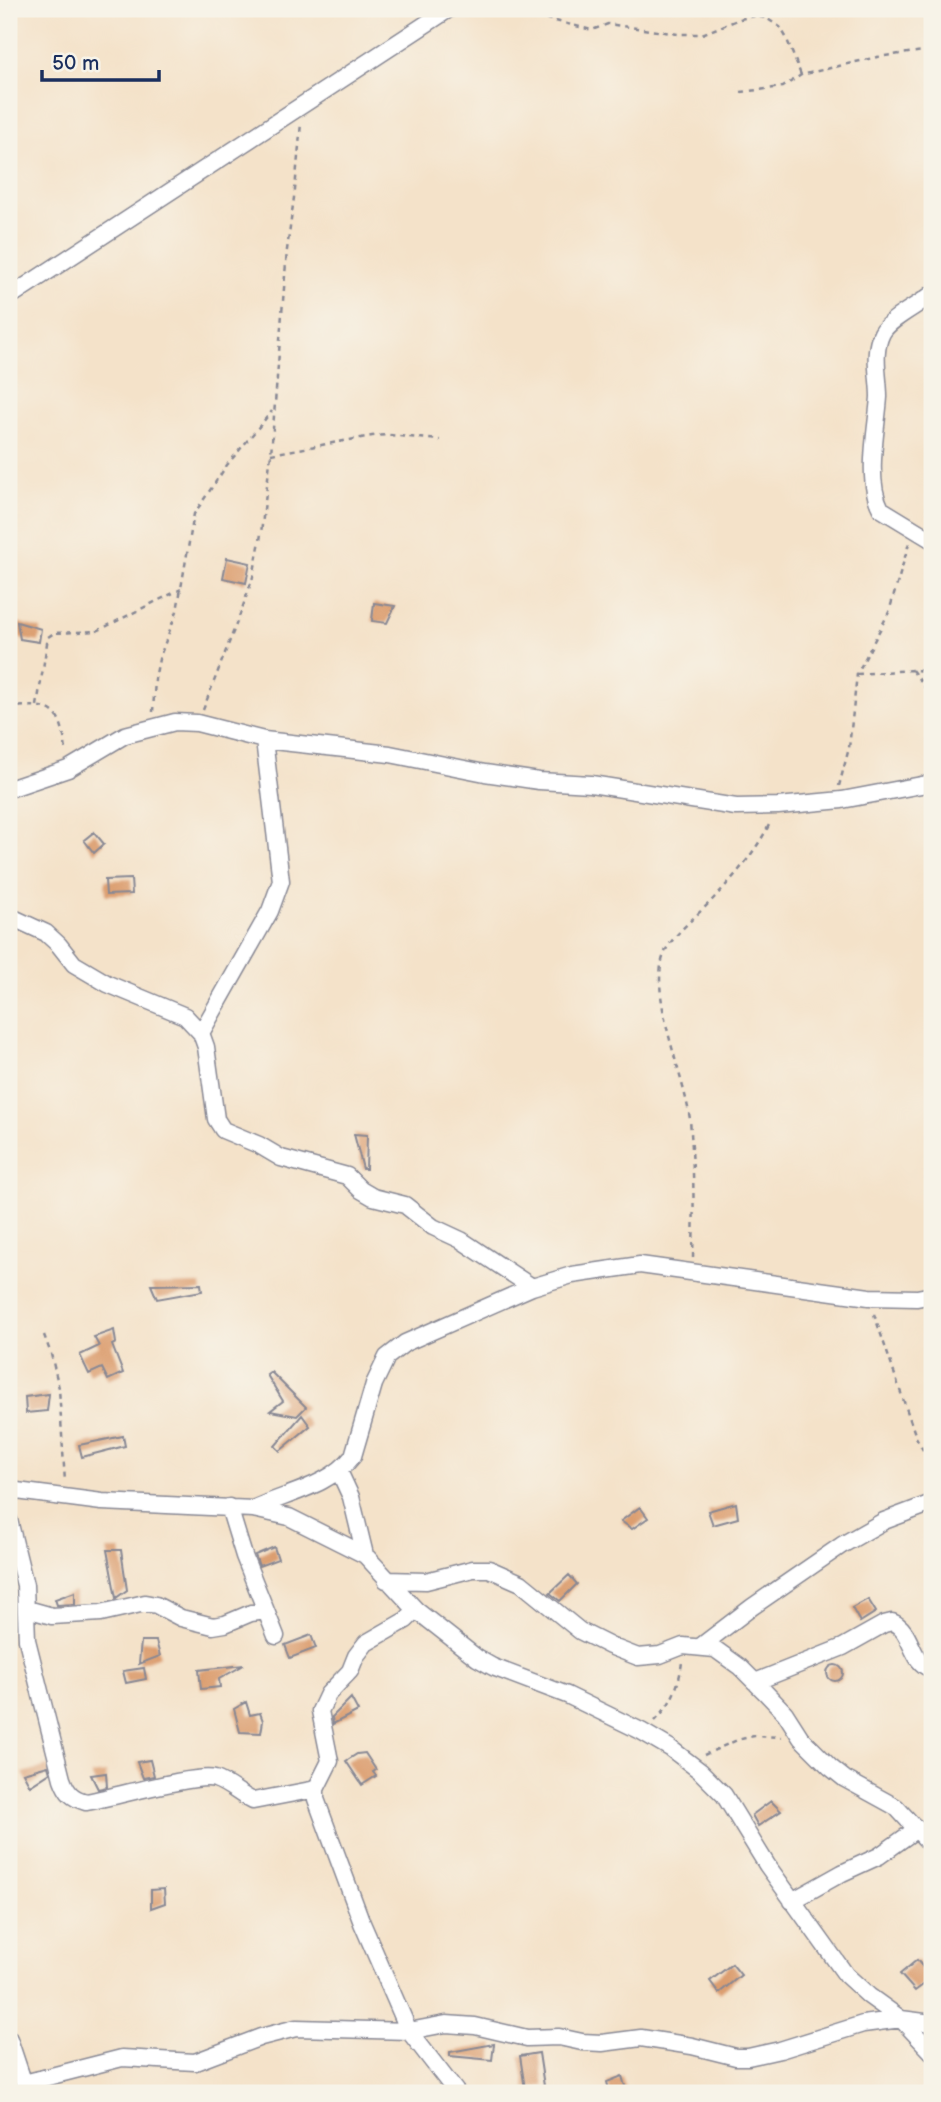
<svg xmlns="http://www.w3.org/2000/svg" width="941" height="2102" font-family="'Balsamiq Sans',sans-serif">
  <rect width="100%" height="100%" fill="#f7f3e8"/>
  <filter id="ink" filterUnits="userSpaceOnUse"><feTurbulence type="fractalNoise" baseFrequency=".0143" numOctaves="2"/><feDisplacementMap in="SourceGraphic" scale="14" xChannelSelector="R" yChannelSelector="G"/><feConvolveMatrix kernelMatrix="1 2 1 2 8 2 1 2 1" color-interpolation-filters="sRGB"/></filter>
  <filter id="wash" filterUnits="userSpaceOnUse"><feTurbulence type="fractalNoise" baseFrequency=".00686" numOctaves="4" result="noise"/><feDisplacementMap in="SourceGraphic" scale="28" xChannelSelector="R" yChannelSelector="G"/><feGaussianBlur stdDeviation="1.57" result="paint"/><feColorMatrix in="noise" values="0 0 0 0 0 0 0 0 0 0 0 0 0 0 0 0 0 1.4 0 .05"/><feComposite in="paint" operator="in"/></filter>
  <g filter="url(#wash)">
    <rect width="100%" height="100%" fill="#f4e2c9"/>
    <g id="blocks">
      <path fill="#dc9e6f" d="M227 558 250 563 246 583 223 578Z
        M374 603 395 606 387 623 372 621Z
        M17 622 41 629 39 642 20 639Z
        M94 832 104 844 94 853 84 840Z
        M131 879 132 894 106 895 105 880Z
        M354 1134 367 1135 366 1169H363Z
        M201 1284 202 1291 157 1299 151 1285Z
        M114 1330 116 1343 112 1345 123 1373 108 1380 102 1368 89 1374 80 1355 99 1346 94 1337Z
        M271 1372 306 1407 297 1416 270 1411 283 1401 267 1375Z
        M49 1394 47 1411 26 1413 25 1397Z
        M302 1415 310 1426 280 1451 275 1446Z
        M123 1436 125 1446 82 1457 79 1445Z
        M736 1503 738 1518 713 1525 708 1511Z
        M640 1507 648 1518 632 1529 621 1521Z
        M274 1547 278 1559 259 1566 255 1555Z
        M107 1550H121L127 1590 116 1598Z
        M569 1575 577 1584 560 1601 550 1593Z
        M75 1592V1604L57 1605 55 1599Z
        M868 1599 876 1612 860 1622 852 1608Z
        M311 1635 316 1648 290 1658 285 1645Z
        M141 1641H156L160 1656 139 1664Z
        M244 1665 219 1679 220 1687 201 1689 199 1670Z
        M827 1673a8 8 0 1 1 16 0a8 8 0 1 1-16 0Z
        M144 1668 146 1679 126 1683 123 1671Z
        M351 1698 358 1711 333 1724 332 1717Z
        M246 1702 250 1715 260 1713 263 1721 261 1733 240 1732 234 1709Z
        M365 1753 376 1770 373 1772 376 1776 362 1785 346 1761 357 1754Z
        M150 1760 154 1776 143 1778 137 1762Z
        M48 1766 50 1773 30 1786 23 1773Z
        M106 1773 107 1787 98 1789 91 1775Z
        M771 1801 781 1811 758 1826 752 1815Z
        M164 1889 165 1903 151 1908V1890Z
        M917 1960 932 1978 915 1991 900 1974Z
        M732 1964 741 1975 719 1993 710 1981Z
        M494 2044 492 2060 450 2056V2052Z
        M539 2053 544 2086 525 2089 520 2056Z
        M622 2076 627 2093H610L607 2082Z"/>
    </g>
  </g>
  <g filter="url(#ink)">
    <use href="#blocks" fill-opacity="0" stroke="#888894" stroke-width="2"/>
    <g fill="none" stroke-linecap="round" stroke-linejoin="round">
      <g stroke="#888894" stroke-width="19">
        <path id="minor" d="M932 294C918 306 890 318 882 333 872 353 879 376 879 397 877 428 865 480 881 509L932 540
          M9 297 449 9
          M9 789 68 769 125 735 175 722 197 723 264 740 390 754 485 773 539 781 591 784 736 807 778 806 842 800 932 783
          M9 916 46 933 59 945 74 964 108 984 185 1016 201 1033 206 1047 216 1119 223 1130 259 1145 281 1158 347 1176 361 1190 373 1197 405 1205 433 1227 461 1240 532 1287
          M201 1033 270 911 281 881 264 740
          M339 1471 351 1497 365 1555
          M9 1490 102 1502 253 1509 289 1517 365 1555 416 1610 477 1658 493 1667 567 1695 641 1731 670 1748 700 1771 724 1795 767 1865 846 1975 869 1996 901 2019 932 2052
          M229 1507 244 1556 276 1636
          M253 1509C287 1493 330 1486 353 1456L374 1384 387 1357 405 1343 532 1287 572 1275 640 1265 869 1297 917 1298 932 1295
          M9 1520 25 1585 27 1640 62 1779C67 1793 72 1798 86 1802 111 1798 197 1773 215 1779 228 1783 240 1795 253 1801L316 1789
          M386 1580 426 1581 473 1569H489L521 1583 580 1631 610 1646 638 1657 660 1655 683 1646 715 1649 740 1667 764 1691 785 1713 801 1738 830 1767 845 1779 896 1807 932 1846
          M27 1609 52 1616 101 1613 145 1603 156 1605 181 1618 213 1626 225 1624 251 1613 266 1611
          M416 1610 406 1620 366 1643 356 1656 350 1671 328 1694 320 1711 330 1761 316 1789V1799L362 1923 409 2031 457 2093
          M701 1646 752 1607 842 1545 884 1521 932 1503
          M755 1682 843 1647 884 1624 892 1622C913 1630 910 1664 932 1669
          M792 1901 842 1873 879 1856 918 1828
          M9 2039 27 2093
          M24 2083 122 2058 195 2062 261 2037 296 2028 409 2031 446 2024 475 2026 527 2038 559 2037 582 2042 602 2043 641 2038 692 2046 736 2057H748L780 2050 863 2024 901 2019 932 2023"/>
      </g>
      <path stroke="#888894" stroke-width="2.5" stroke-dasharray="5 5" stroke-linecap="butt" d="M471 9H489
        M507 9 592 30 608 24 678 34H702L740 19 755 16 766 18 780 27 786 37 801 75
        M741 92 783 87 801 75 877 57 932 50
        M9 97 11 108 9 123
        M271 454 372 436 389 435 440 440
        M912 670 932 697
        M857 674 912 670 932 671
        M37 706 48 637 54 633 97 631 181 589
        M9 707C53 704 61 707 66 751
        M203 710 242 609 253 577 260 541 271 454 287 250 295 190 301 123
        M153 712 155 679 159 659 177 611 194 514 227 465 272 411
        M839 786 849 748 857 674 889 612 909 543
        M693 1258C694 1212 694 1166 690 1120 685 1076 644 987 667 948 679 929 699 914 714 898 736 875 757 850 771 821
        M874 1314 916 1437 932 1467
        M44 1335 51 1354 59 1388 65 1482
        M655 1721C672 1703 679 1686 682 1662
        M704 1755 737 1740 754 1736 781 1737"/>
      <use href="#minor" stroke="#fff" stroke-width="16"/>
    </g>
  </g>
  <rect width="941" height="2102" fill="none" stroke="#f7f3e8" stroke-width="35"/>
  <path d="M42 70v10h117v-10" fill="none" stroke="#1b2f5e" stroke-width="3.5"/>
  <text x="52" y="70" font-size="21" fill="#1b2f5e" stroke="#f7f3e8" stroke-width="5" paint-order="stroke">50 m</text>
</svg>
